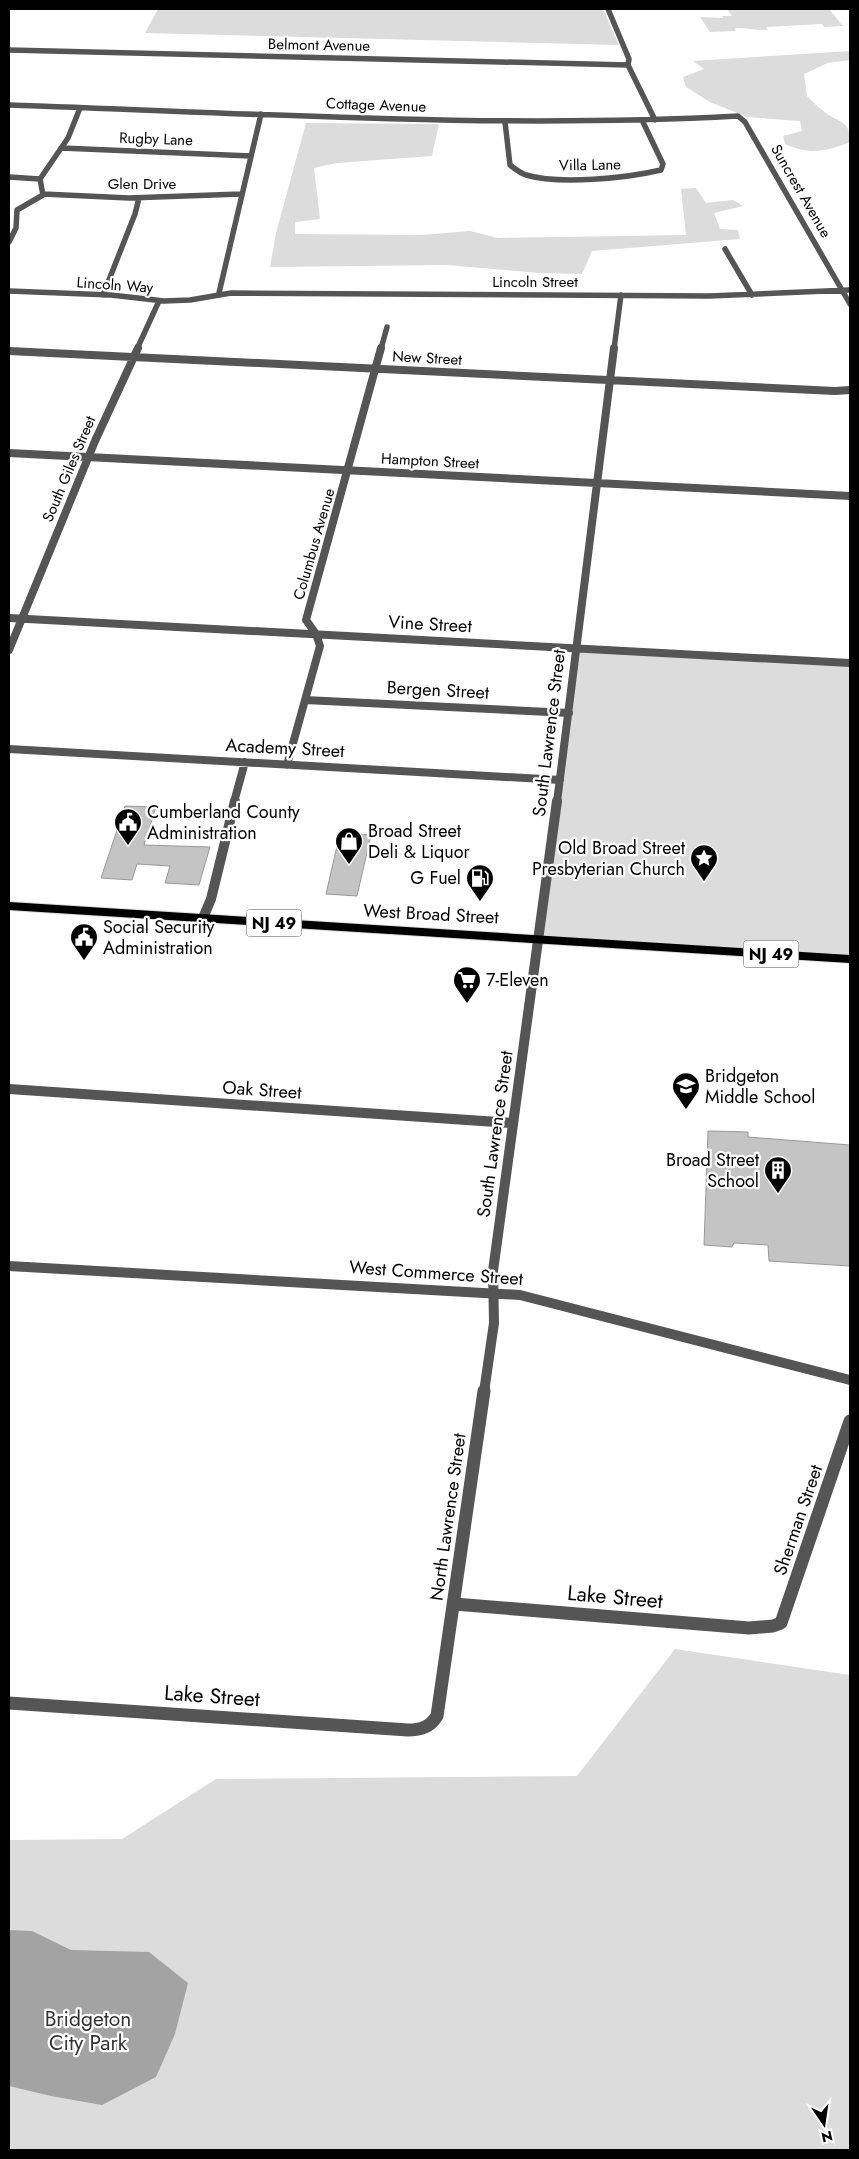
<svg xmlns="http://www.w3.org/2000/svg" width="859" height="2159" font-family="Jost,sans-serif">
  <rect width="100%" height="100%" fill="#fff"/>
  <path fill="#dcdcdc" d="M158 9H603L619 45 145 33Z
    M727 9H829L843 26 824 27 822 24 766 27 768 30C757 31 748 28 736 28L735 29 736 31 710 32 700 17 723 18 722 16H732Z
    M850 51V60L828 63 804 74 807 96C813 102 819 108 826 113 841 124 850 120 850 142 826 152 809 155 785 144L783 136 802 131 800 121 747 117 710 102 686 87 683 77 704 69 693 61Z
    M306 123 439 124 432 156 337 163 314 168 320 219 295 222V234L423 235 470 231 498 238 686 235 681 189 696 188 706 203 733 200 743 206 714 213 720 229 738 230 740 239 592 251 582 274 539 273 447 265 270 267 276 233Z
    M577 648 850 663V959L538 939Z
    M675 1649 850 1675V2150H9V1840L122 1839 216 1779 577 1776Z"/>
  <path fill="#a3a3a3" d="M9 1930 32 1931 71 1950 149 1952 188 1983 175 2034 156 2077 102 2105 51 2096 9 2086Z"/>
  <path fill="#c4c4c4" stroke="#999" d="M125 806 156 807 144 845 210 847 199 885 165 883 170 866 137 864 132 880 101 878Z
    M340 833 371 835 357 896 326 894Z
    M708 1131 748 1132V1137L850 1145V1266L769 1261 768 1245 734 1243 732 1247 704 1245Z"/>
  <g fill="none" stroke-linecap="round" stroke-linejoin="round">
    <g stroke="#dbdbdb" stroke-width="2">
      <path id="trunk" d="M9 902 850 955V963L9 910Z"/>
    </g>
    <path stroke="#555" stroke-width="5.5" d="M608 9 629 59 628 65 655 120
      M9 50 628 65
      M9 105C252 113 495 129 738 116L745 122 850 304
      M505 122 510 165C515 169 520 173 526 175 560 185 627 178 661 170L663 164 642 120
      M61 148 251 156
      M9 177 40 179
      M43 194 129 198 241 194
      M9 242 16 228 17 210 43 195 40 179 68 138 80 108
      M725 249 752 295
      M9 291 111 295 164 301 190 300 231 293 709 296 849 290
      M219 293 261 114
      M103 295 135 214 139 198
      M137 349 159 301
      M381 349 387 327
      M614 349 621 295"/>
    <path stroke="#555" stroke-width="8" d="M9 351 835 391 850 390
      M9 453 850 496
      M9 618 850 663
      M9 650 95 441 138 348
      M305 700 569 713
      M9 749 560 780
      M287 765 320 646 316 634 306 620 381 348
      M234 802 245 762
      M557 802 614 348"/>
    <path stroke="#555" stroke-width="10" d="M203 918 211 899 235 801
      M9 1089 512 1123
      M484 1392 494 1323 493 1271 557 801"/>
    <path stroke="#555" stroke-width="13" d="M454 1604 749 1628 773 1626 781 1623 850 1421
      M9 1703 408 1730C421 1730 430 1727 437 1716L484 1391"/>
    <path stroke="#555" stroke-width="10" d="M9 1266 520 1295 850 1380"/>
    <use href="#trunk" fill="#000" fill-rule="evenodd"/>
  </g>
  <defs>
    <g id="civic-pin" transform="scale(1.4375)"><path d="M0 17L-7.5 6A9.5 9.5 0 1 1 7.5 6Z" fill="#000" stroke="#fff"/><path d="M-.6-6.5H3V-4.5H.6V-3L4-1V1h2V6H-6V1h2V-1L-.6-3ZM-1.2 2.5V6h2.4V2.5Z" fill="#fff"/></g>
    <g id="shop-pin" transform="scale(1.4375)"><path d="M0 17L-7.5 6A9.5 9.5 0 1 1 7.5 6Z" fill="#000" stroke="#fff"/><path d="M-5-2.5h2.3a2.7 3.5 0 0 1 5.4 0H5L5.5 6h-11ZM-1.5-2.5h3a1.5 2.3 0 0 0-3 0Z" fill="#fff"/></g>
    <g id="sight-pin" transform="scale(1.4375)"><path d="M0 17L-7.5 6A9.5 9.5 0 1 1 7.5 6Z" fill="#000" stroke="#fff"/><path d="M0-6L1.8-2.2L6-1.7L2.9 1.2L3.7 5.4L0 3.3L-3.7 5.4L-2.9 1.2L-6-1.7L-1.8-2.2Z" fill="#fff"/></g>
    <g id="fuel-pin" transform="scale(1.4375)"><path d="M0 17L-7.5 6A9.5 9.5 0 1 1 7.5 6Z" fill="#000" stroke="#fff"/><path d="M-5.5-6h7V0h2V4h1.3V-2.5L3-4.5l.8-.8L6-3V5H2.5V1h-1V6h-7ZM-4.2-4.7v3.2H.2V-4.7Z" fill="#fff"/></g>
    <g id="supermarket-pin" transform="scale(1.4375)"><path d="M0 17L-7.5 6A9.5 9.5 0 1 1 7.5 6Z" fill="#000" stroke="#fff"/><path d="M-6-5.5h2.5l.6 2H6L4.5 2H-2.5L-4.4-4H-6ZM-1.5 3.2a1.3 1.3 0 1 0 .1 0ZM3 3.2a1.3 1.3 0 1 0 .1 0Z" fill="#fff"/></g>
    <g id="school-pin" transform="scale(1.4375)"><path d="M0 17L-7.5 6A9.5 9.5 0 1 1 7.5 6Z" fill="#000" stroke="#fff"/><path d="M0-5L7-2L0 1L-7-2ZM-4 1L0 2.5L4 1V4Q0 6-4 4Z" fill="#fff"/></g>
    <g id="building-pin" transform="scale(1.4375)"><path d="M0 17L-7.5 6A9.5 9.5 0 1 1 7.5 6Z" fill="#000" stroke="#fff"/><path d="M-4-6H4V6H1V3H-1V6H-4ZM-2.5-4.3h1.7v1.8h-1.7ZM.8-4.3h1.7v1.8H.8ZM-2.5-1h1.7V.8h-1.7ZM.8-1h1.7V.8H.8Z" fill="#fff"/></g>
  </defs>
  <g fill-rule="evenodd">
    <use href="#civic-pin" x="128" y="822"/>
    <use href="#shop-pin" x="349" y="841"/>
    <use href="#sight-pin" x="704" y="858"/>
    <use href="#fuel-pin" x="480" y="878"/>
    <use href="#civic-pin" x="84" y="937"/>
    <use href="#supermarket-pin" x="467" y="980"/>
    <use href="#school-pin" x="686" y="1086"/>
    <use href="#building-pin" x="778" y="1170"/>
  </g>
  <g text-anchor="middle" stroke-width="4.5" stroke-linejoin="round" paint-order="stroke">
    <g font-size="15" fill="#000" stroke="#fff">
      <text transform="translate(319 45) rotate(1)" y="5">Belmont Avenue</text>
      <text transform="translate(376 105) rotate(2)" y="5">Cottage Avenue</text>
      <text transform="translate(156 139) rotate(2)" y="5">Rugby Lane</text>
      <text transform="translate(590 165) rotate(-1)" y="5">Villa Lane</text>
      <text x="142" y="189">Glen Drive</text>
      <text transform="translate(801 191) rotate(60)" y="5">Suncrest Avenue</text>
      <text x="535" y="287">Lincoln Street</text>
      <text transform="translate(115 285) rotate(4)" y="5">Lincoln Way</text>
      <text transform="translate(427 358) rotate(3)" y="5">New Street</text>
      <text transform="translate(430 461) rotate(3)" y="5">Hampton Street</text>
      <text transform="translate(69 469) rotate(-67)" y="5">South Giles Street</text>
      <text transform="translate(314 544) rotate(-74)" y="5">Columbus Avenue</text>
    </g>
    <g fill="#fff" stroke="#4c4c4c" stroke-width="1">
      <rect x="246.5" y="909.5" width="55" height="27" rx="4"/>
      <rect x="743.5" y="940.5" width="55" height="27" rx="4"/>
    </g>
    <g font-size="16" font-weight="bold" fill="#000">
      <text x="274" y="929">NJ 49</text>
      <text x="771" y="960">NJ 49</text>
    </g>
    <g font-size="18" fill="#000" stroke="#fff">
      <text transform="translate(430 624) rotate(3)" y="6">Vine Street</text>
      <text transform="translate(438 690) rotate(3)" y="6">Bergen Street</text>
      <text transform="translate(549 733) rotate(-83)" y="6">South Lawrence Street</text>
      <text transform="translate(285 748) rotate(3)" y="6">Academy Street</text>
      <text transform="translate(431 914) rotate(3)" y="6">West Broad Street</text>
      <text transform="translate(262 1090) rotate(4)" y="6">Oak Street</text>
      <text transform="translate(495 1134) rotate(-82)" y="6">South Lawrence Street</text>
      <text transform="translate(436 1273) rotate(4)" y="6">West Commerce Street</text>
      <text transform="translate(448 1517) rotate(-82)" y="6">North Lawrence Street</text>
      <text transform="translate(798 1520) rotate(-71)" y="6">Sherman Street</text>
    </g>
    <g font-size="18" fill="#000" stroke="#fff" text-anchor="start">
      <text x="147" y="818">Cumberland County<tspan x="147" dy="21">Administration</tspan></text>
      <text x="368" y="837">Broad Street<tspan x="368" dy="21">Deli &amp; Liquor</tspan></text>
      <text x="685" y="854" text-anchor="end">Old Broad Street<tspan x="685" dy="21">Presbyterian Church</tspan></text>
      <text x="461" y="884" text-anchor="end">G Fuel</text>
      <text x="103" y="933">Social Security<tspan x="103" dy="21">Administration</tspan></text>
      <text x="486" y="986">7-Eleven</text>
      <text x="705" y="1082">Bridgeton<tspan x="705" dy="21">Middle School</tspan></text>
      <text x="759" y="1166" text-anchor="end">Broad Street<tspan x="759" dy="21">School</tspan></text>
    </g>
    <g font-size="21" fill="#000" stroke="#fff">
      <text transform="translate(615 1597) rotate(5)" y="7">Lake Street</text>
      <text transform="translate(212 1696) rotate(4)" y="7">Lake Street</text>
    </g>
    <g font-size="21" fill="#333" stroke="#fff">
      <text x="88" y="2026">Bridgeton<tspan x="88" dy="24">City Park</tspan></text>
    </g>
  </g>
  <rect width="859" height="2159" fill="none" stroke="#000000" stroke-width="20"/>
  <g transform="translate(824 2124) rotate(167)" stroke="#ffffff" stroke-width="4" paint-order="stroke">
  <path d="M0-4L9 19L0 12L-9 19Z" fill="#000000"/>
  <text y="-8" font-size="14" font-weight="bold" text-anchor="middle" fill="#000000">N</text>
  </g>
</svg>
